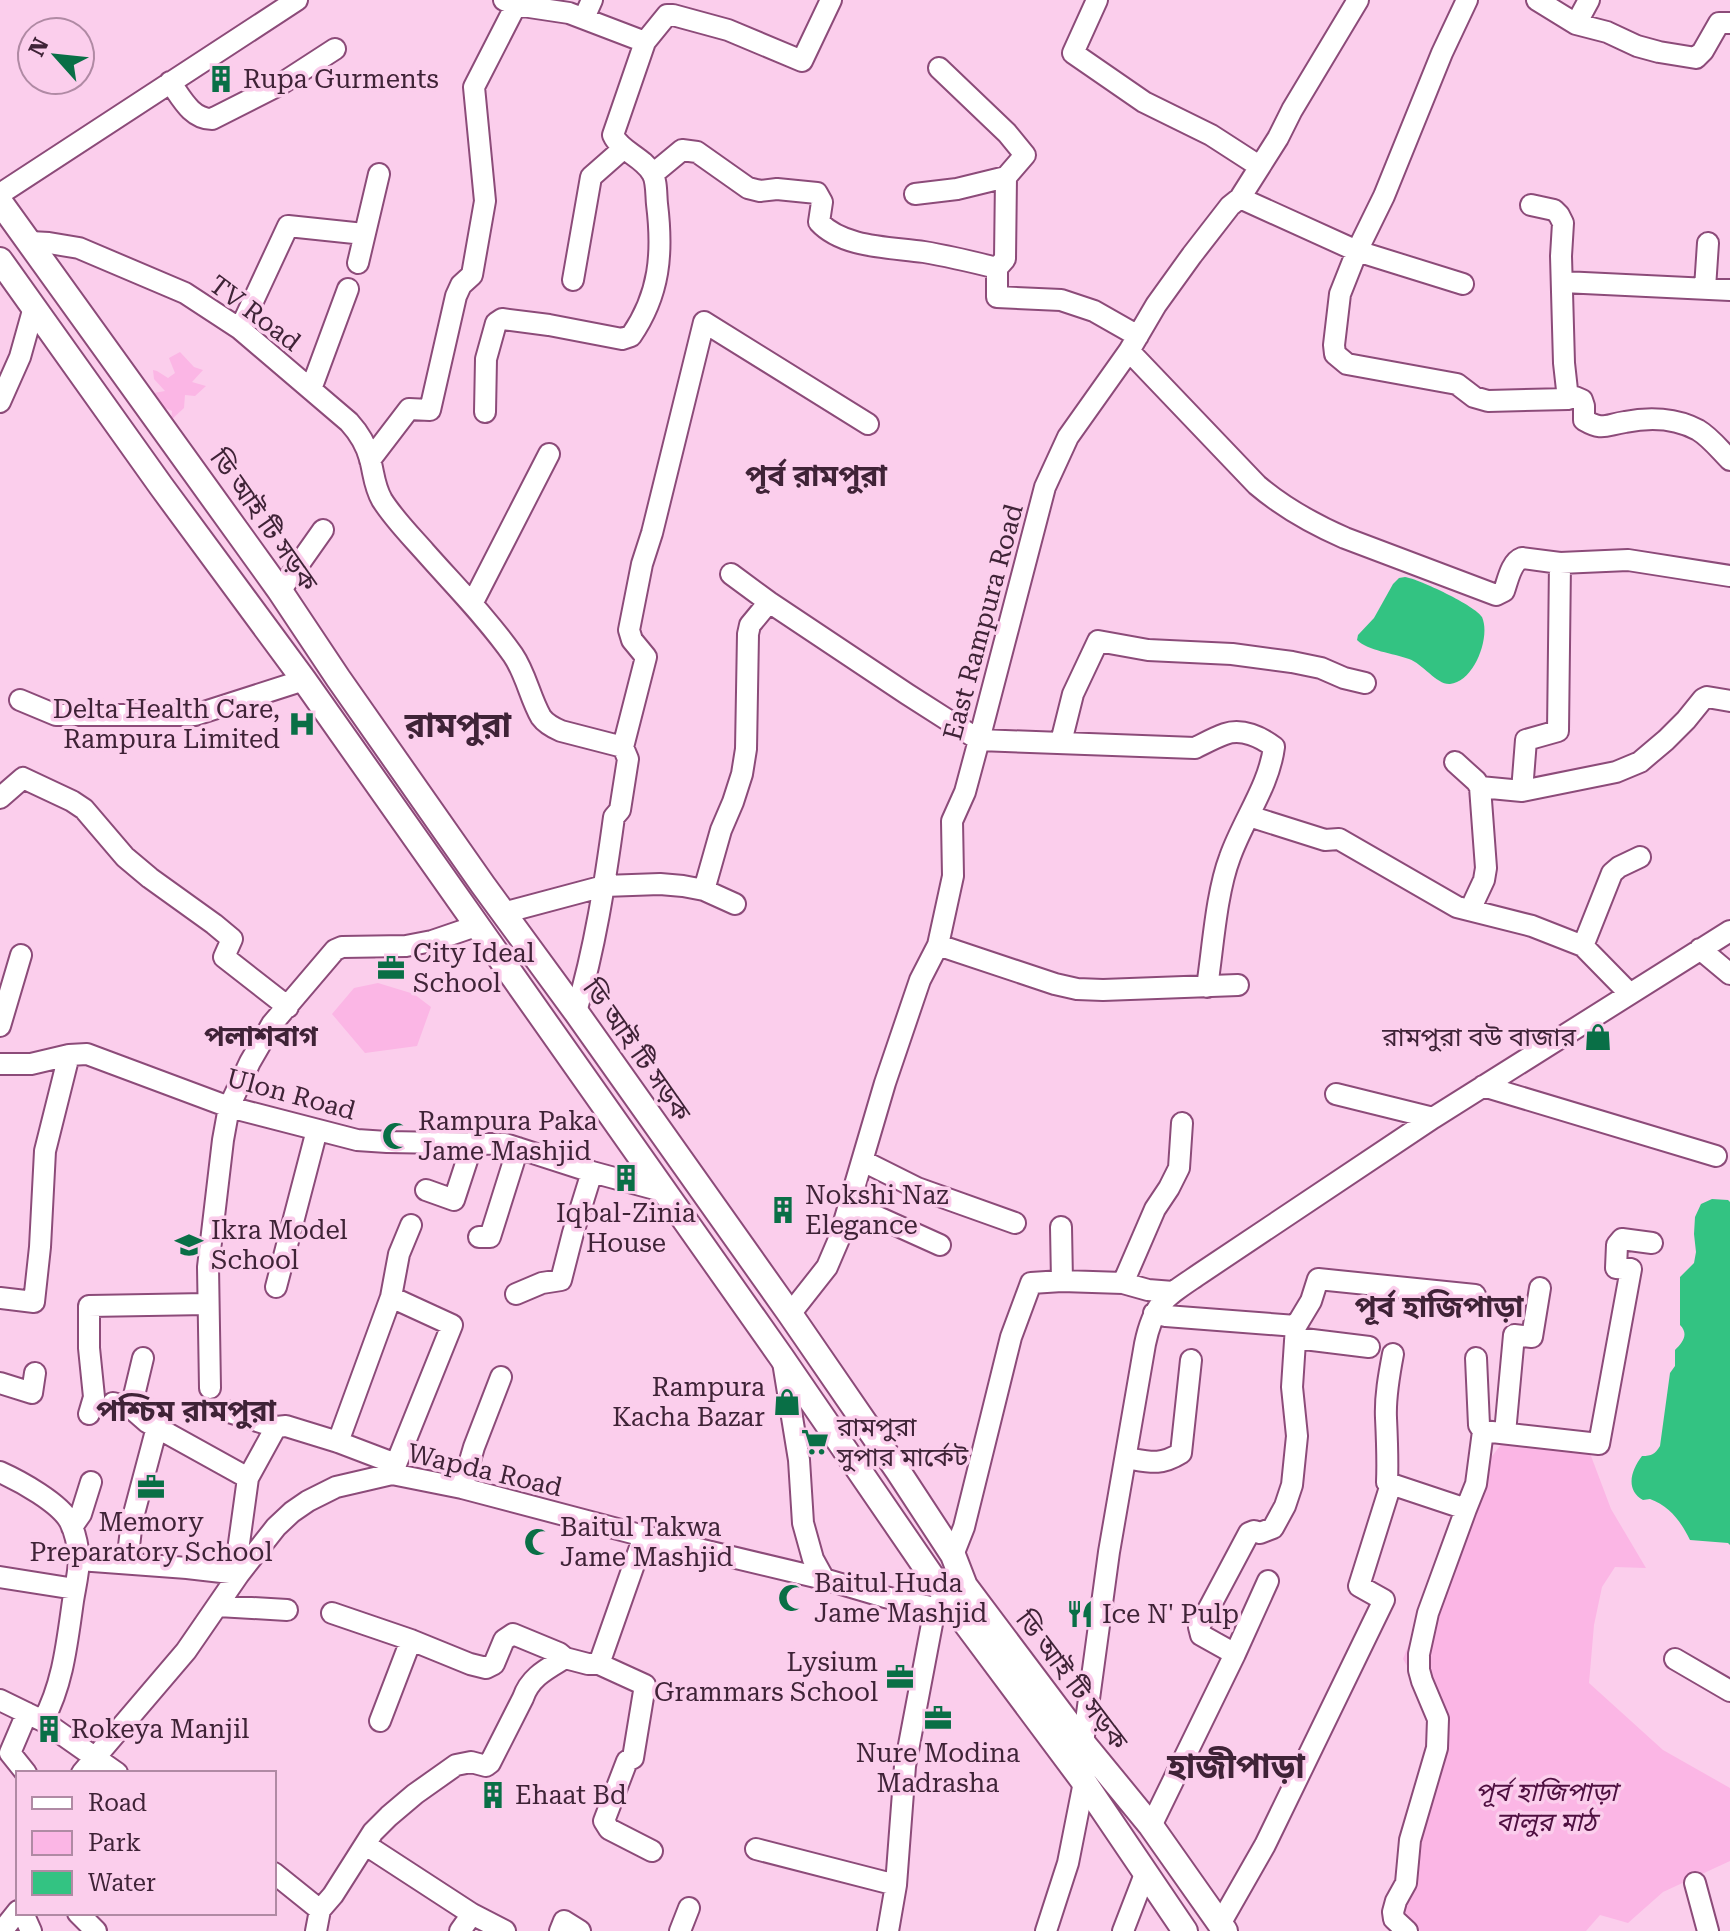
<svg xmlns="http://www.w3.org/2000/svg" width="1730" height="1931" font-family="'Roboto Serif','Noto Sans Bengali',serif">
  <rect width="100%" height="100%" fill="#fbceec"/>
  <path fill="#fbb6e5" d="M180 352 194 367 203 370 192 382 206 386 195 396 185 395 184 408 171 420 172 411 165 408 154 393 165 391 154 379 153 370 157 371 168 378 175 373 169 358Z
    M378 983 414 994 431 1007 417 1046 365 1053 332 1014 354 988Z
    M1510 1433 1588 1448 1611 1509 1646 1568 1615 1567 1602 1587 1594 1625 1589 1683 1663 1750 1730 1788V1861L1663 1892 1628 1923 1600 1915 1586 1931H1420L1396 1904 1426 1815 1432 1708 1403 1659 1475 1478Z"/>
  <path fill="#33c382" d="M1405 577C1419 579 1476 606 1482 617 1491 637 1474 682 1450 684 1437 685 1423 664 1409 659 1393 653 1368 651 1357 640L1358 635 1374 618 1393 584 1399 578Z
    M1712 1199 1728 1200 1730 1202V1545L1728 1543 1690 1540C1681 1522 1670 1506 1650 1499L1643 1500C1625 1490 1631 1470 1642 1456 1652 1456 1655 1454 1660 1446L1670 1373 1675 1366V1350C1683 1342 1689 1334 1680 1325V1277L1694 1263 1696 1252 1694 1234 1695 1217 1701 1204Z"/>
  <g fill="none" stroke-linecap="round" stroke-linejoin="round">
    <g stroke="#8c4b79" stroke-width="24">
      <path id="minor" d="M504 0 516 5 569 13 645 42 667 15H673L728 30 802 61 831 0
        M1097 0 1073 53 1144 102 1211 135 1259 166
        M1467 0 1442 53 1384 196 1357 251 1340 294 1334 345 1335 354 1347 364 1457 384 1474 397 1488 401 1568 399 1575 397 1582 400 1584 406V420C1603 431 1605 425 1625 422 1649 417 1676 418 1698 430 1710 437 1720 450 1730 460
        M1537 0 1576 24 1607 32 1637 46 1659 52 1696 58 1703 51 1719 23H1730
        M584 18 592 0
        M1576 24 1589 0
        M170 82C181 97 191 119 212 119L281 84 335 49
        M653 174 682 150 697 152 748 188 760 191 777 189 817 193 822 202 819 222C843 248 890 247 924 252 948 256 973 262 997 268
        M1006 177 1005 259 997 268V297L1061 300 1094 311 1138 336
        M0 194 297 0
        M915 194 957 189 1006 177 1025 155 1007 133 939 68
        M1240 198 1357 251 1463 284
        M1531 205 1554 210 1559 215 1563 223 1561 256 1564 363 1568 399
        M30 242 49 243 79 248 185 293 240 329 349 422C359 433 366 444 370 459 374 474 374 486 382 500 394 519 410 535 425 552 455 586 487 618 513 655 526 674 530 698 541 717 546 724 554 728 561 731L623 747
        M358 263 379 174
        M573 280 591 177 624 148
        M1563 282 1730 290
        M1705 288 1708 243
        M240 329 288 226 364 234
        M1129 351 1257 485C1284 508 1313 524 1345 538L1496 595 1504 591C1508 580 1511 562 1522 558L1560 563 1628 560 1730 576
        M311 389 348 289
        M0 402 20 357 34 307
        M485 412 486 359 496 323 502 319 549 325 622 339 631 336C660 294 663 253 657 204 656 195 657 181 652 173 643 157 620 151 613 135L645 42
        M370 460 409 409 430 410 456 296 461 285 472 275 485 201 474 87 516 5
        M731 574 769 602 907 694 979 740 1195 748C1205 743 1216 737 1225 734 1242 728 1261 737 1274 747 1269 786 1243 820 1230 857 1216 894 1213 948 1207 987
        M280 591 323 530
        M472 604 549 454
        M20 700 56 715H195L304 680
        M1061 742 1073 694 1098 641 1148 650 1232 654 1292 662 1321 668 1344 678 1365 683
        M1455 762 1476 781 1480 787 1486 868 1484 880 1470 910
        M1480 787 1522 791 1616 772 1640 762 1666 740 1686 720 1703 699 1707 697 1730 701
        M1522 791 1526 740 1558 731 1560 563
        M0 798 23 778 72 801 84 809 125 857 150 878 214 924 232 939 224 957 288 1007
        M1249 816 1325 840 1339 839 1457 907 1532 926 1583 946 1630 994
        M735 904 704 890 721 830 733 802 742 774 746 749 748 634 750 625 769 602
        M503 913 604 886 660 884 683 886 704 890
        M938 945 1055 984 1077 989 1103 990 1238 985
        M1583 946 1612 873 1619 867 1640 857
        M1700 949 1730 974
        M576 1012C595 948 605 883 614 817L620 810 628 759 623 747 646 657 632 640 629 630 642 564 652 533 704 322 868 424
        M0 1026 21 955
        M0 1064H31L69 1055 87 1054 229 1107 357 1140 387 1142 505 1144 592 1172 666 1192
        M1483 1086 1716 1156
        M1336 1094 1433 1118
        M863 1161 917 1188 1015 1223
        M426 1190 454 1200 473 1142
        M849 1204 940 1245
        M1061 1227 1062 1281
        M479 1237H490L518 1148
        M1123 1283 1155 1209 1169 1188 1179 1168 1182 1123
        M276 1287 317 1130
        M516 1294 542 1283 561 1280 573 1233 592 1172
        M391 1297 452 1325 392 1474
        M0 1298 34 1302 40 1247 45 1151 69 1055
        M1154 1313 1166 1316 1296 1326
        M790 1314 827 1267 839 1239 885 1083 920 980 938 945 953 876 952 821 965 792 979 740 1045 487 1068 437 1129 351 1156 305 1192 255 1230 206 1240 198 1278 138 1292 110 1358 0
        M1296 1338 1369 1347
        M1476 1358 1479 1425 1483 1431
        M783 1362 799 1460 803 1523 813 1559 824 1579
        M0 1383 32 1393 35 1373
        M210 1388 208 1267 223 1140 229 1107 250 1062 272 1024 335 950 342 947 406 946 432 941 476 926
        M113 1403 131 1408 147 1422 248 1478
        M131 1408 143 1358
        M226 1411 276 1427 286 1426 338 1442 388 1461 392 1474
        M89 1414 94 1397 89 1348V1306L207 1304
        M1505 1433 1514 1335 1532 1337 1540 1288
        M338 1442 391 1297 399 1254 411 1225
        M1126 1458C1150 1462 1160 1466 1181 1453L1191 1360
        M0 1472C20 1481 60 1503 70 1522 75 1532 78 1547 79 1558 79 1572 75 1588 73 1601 67 1643 63 1684 43 1721
        M1391 1484 1466 1509 1476 1484 1483 1431 1599 1444 1631 1269 1616 1268 1617 1245 1622 1239 1652 1243
        M462 1488 474 1447 501 1377
        M72 1527 81 1514 91 1482
        M953 1555 964 1527 1011 1337 1031 1283 1062 1281 1123 1283 1148 1290 1173 1292
        M79 1560 187 1568 239 1574 236 1565 248 1478 276 1427
        M127 1563 132 1521 157 1427
        M0 1577 75 1589
        M218 1606 287 1610
        M332 1613 411 1640 470 1664 486 1668 494 1664 504 1640 513 1634 559 1653 565 1658
        M1235 1654 1201 1635 1199 1627 1249 1533 1254 1531 1260 1533 1273 1528 1285 1506 1292 1485 1297 1436 1292 1387 1296 1326 1311 1301 1318 1279 1475 1295
        M1675 1659 1730 1691
        M599 1664 645 1685 633 1758 627 1761 604 1821 609 1829 652 1851
        M0 1700 43 1721 117 1773
        M380 1721 411 1640
        M1083 1743 1109 1552 1145 1344C1154 1301 1166 1297 1201 1273L1433 1118 1730 931
        M26 1773 10 1753 27 1713
        M82 1773 186 1651 239 1574 276 1527 292 1512 308 1501 336 1487 392 1474 462 1488 644 1536 824 1579 885 1597 935 1608 946 1597
        M1151 1826 1235 1654 1268 1581
        M366 1845 472 1914 505 1931
        M756 1849 896 1885
        M274 1873 320 1910
        M1695 1883 1708 1931
        M23 1913 31 1931
        M78 1913 96 1931
        M1220 1924 1265 1845 1384 1600 1359 1586 1391 1484 1387 1482C1388 1460 1387 1439 1386 1418 1385 1397 1389 1375 1393 1354
        M2 1931 18 1911
        M316 1931 320 1910 333 1895 373 1832 389 1816 415 1794 456 1765 471 1762 486 1766 490 1763 523 1698C530 1677 547 1669 565 1658L588 1664H599L644 1536
        M460 1931 472 1914
        M560 1931 564 1921 580 1931
        M680 1931 689 1908
        M888 1931 896 1885 905 1766 935 1608
        M1046 1931 1068 1863 1084 1782
        M1123 1931 1145 1874
        M1407 1931 1394 1919 1393 1912 1396 1901 1406 1883 1410 1840 1437 1748 1438 1719 1422 1681 1419 1670V1654L1428 1613 1466 1509"/>
    </g>
    <g stroke="#8c4b79" stroke-width="28">
      <path id="major" d="M0 202 280 591 338 678 483 885 576 1012 790 1314 898 1471 953 1555 965 1586 1083 1743 1151 1826 1225 1931
        M0 260 161 486 304 680 782 1358 946 1597 1084 1782 1185 1931"/>
    </g>
    <use href="#minor" stroke="#fff" stroke-width="20"/>
    <use href="#major" stroke="#fff" stroke-width="24"/>
  </g>
  <defs>
    <g id="building-bare" transform="scale(2.16)"><path d="M-4-6H4V6H1V3H-1V6H-4ZM-2.5-4.3h1.7v1.8h-1.7ZM.8-4.3h1.7v1.8H.8ZM-2.5-1h1.7V.8h-1.7ZM.8-1h1.7V.8H.8Z" fill="#096f46" stroke="#fbceec" stroke-width="2.5" paint-order="stroke"/></g>
    <g id="hospital-bare" transform="scale(2.16)"><path d="M-5-5h3v3.5h4V-5h3V5h-3V1.5h-4V5h-3Z" fill="#096f46" stroke="#fbceec" stroke-width="2.5" paint-order="stroke"/></g>
    <g id="office-bare" transform="scale(2.16)"><path d="M-6-3h4V-5.5h4V-3h4V5H-6ZM-1-4.5V-3h2v-1.5ZM-6 0V1H6V0Z" fill="#096f46" stroke="#fbceec" stroke-width="2.5" paint-order="stroke"/></g>
    <g id="shop-bare" transform="scale(2.16)"><path d="M-5-2.5h2.3a2.7 3.5 0 0 1 5.4 0H5L5.5 6h-11ZM-1.5-2.5h3a1.5 2.3 0 0 0-3 0Z" fill="#096f46" stroke="#fbceec" stroke-width="2.5" paint-order="stroke"/></g>
    <g id="mosque-bare" transform="scale(2.16)"><path d="M3.5-4.9A6 6 0 1 0 3.5 4.9A5 5 0 1 1 3.5-4.9Z" fill="#096f46" stroke="#fbceec" stroke-width="2.5" paint-order="stroke"/></g>
    <g id="school-bare" transform="scale(2.16)"><path d="M0-5L7-2L0 1L-7-2ZM-4 1L0 2.5L4 1V4Q0 6-4 4Z" fill="#096f46" stroke="#fbceec" stroke-width="2.5" paint-order="stroke"/></g>
    <g id="supermarket-bare" transform="scale(2.16)"><path d="M-6-5.5h2.5l.6 2H6L4.5 2H-2.5L-4.4-4H-6ZM-1.5 3.2a1.3 1.3 0 1 0 .1 0ZM3 3.2a1.3 1.3 0 1 0 .1 0Z" fill="#096f46" stroke="#fbceec" stroke-width="2.5" paint-order="stroke"/></g>
    <g id="restaurant-bare" transform="scale(2.16)"><path d="M-5-6h1v4h1v-4h1v4h1v-4h1v5L-1.5 .5V6h-2V.5L-5-1ZM5-6V6H3V1.5H1.5Q1.5-4 5-6Z" fill="#096f46" stroke="#fbceec" stroke-width="2.5" paint-order="stroke"/></g>
  </defs>
  <g fill-rule="evenodd">
    <use href="#building-bare" x="221" y="79"/>
    <use href="#hospital-bare" x="302" y="724"/>
    <use href="#office-bare" x="391" y="968"/>
    <use href="#shop-bare" x="1598" y="1037"/>
    <use href="#mosque-bare" x="396" y="1136"/>
    <use href="#building-bare" x="626" y="1178"/>
    <use href="#building-bare" x="783" y="1210"/>
    <use href="#school-bare" x="189" y="1245"/>
    <use href="#shop-bare" x="787" y="1402"/>
    <use href="#supermarket-bare" x="815" y="1442"/>
    <use href="#office-bare" x="151" y="1487"/>
    <use href="#mosque-bare" x="538" y="1542"/>
    <use href="#mosque-bare" x="792" y="1598"/>
    <use href="#restaurant-bare" x="1080" y="1614"/>
    <use href="#office-bare" x="900" y="1677"/>
    <use href="#office-bare" x="938" y="1718"/>
    <use href="#building-bare" x="49" y="1729"/>
    <use href="#building-bare" x="493" y="1795"/>
  </g>
  <g text-anchor="middle" stroke-width="7" stroke-linejoin="round" paint-order="stroke">
    <g font-size="26" fill="#3f2337" stroke="#fbceec" text-anchor="start">
      <text x="243" y="88">Rupa Gurments</text>
      <text x="280" y="718" text-anchor="end">Delta Health Care,<tspan x="280" dy="30">Rampura Limited</tspan></text>
      <text x="413" y="962">City Ideal<tspan x="413" dy="30">School</tspan></text>
      <text x="1576" y="1046" text-anchor="end">রামপুরা বউ বাজার</text>
      <text x="418" y="1130">Rampura Paka<tspan x="418" dy="30">Jame Mashjid</tspan></text>
      <text x="805" y="1204">Nokshi Naz<tspan x="805" dy="30">Elegance</tspan></text>
      <text x="626" y="1222" text-anchor="middle">Iqbal-Zinia<tspan x="626" dy="30">House</tspan></text>
      <text x="211" y="1239">Ikra Model<tspan x="211" dy="30">School</tspan></text>
      <text x="765" y="1396" text-anchor="end">Rampura<tspan x="765" dy="30">Kacha Bazar</tspan></text>
      <text x="837" y="1436">রামপুরা<tspan x="837" dy="30">সুপার মার্কেট</tspan></text>
      <text x="151" y="1531" text-anchor="middle">Memory<tspan x="151" dy="30">Preparatory School</tspan></text>
      <text x="560" y="1536">Baitul Takwa<tspan x="560" dy="30">Jame Mashjid</tspan></text>
      <text x="814" y="1592">Baitul Huda<tspan x="814" dy="30">Jame Mashjid</tspan></text>
      <text x="1102" y="1623">Ice N' Pulp</text>
      <text x="878" y="1671" text-anchor="end">Lysium<tspan x="878" dy="30">Grammars School</tspan></text>
      <text x="71" y="1738">Rokeya Manjil</text>
      <text x="938" y="1762" text-anchor="middle">Nure Modina<tspan x="938" dy="30">Madrasha</tspan></text>
      <text x="515" y="1804">Ehaat Bd</text>
    </g>
    <g font-size="26" fill="#3f2337" stroke="#fbceec">
      <text transform="translate(255 313) rotate(37)" y="9">TV Road</text>
      <text transform="translate(264 520) rotate(55)" y="9">ডি আই টি সড়ক</text>
      <text transform="translate(983 622) rotate(-75)" y="9">East Rampura Road</text>
      <text transform="translate(637 1050) rotate(55)" y="9">ডি আই টি সড়ক</text>
      <text transform="translate(291 1094) rotate(15)" y="9">Ulon Road</text>
      <text transform="translate(485 1470) rotate(13)" y="9">Wapda Road</text>
      <text transform="translate(1072 1680) rotate(53)" y="9">ডি আই টি সড়ক</text>
    </g>
    <g font-size="26" font-style="italic" fill="#4e0f40" stroke="#fbceec">
      <text x="1546" y="1801">পূর্ব হাজিপাড়া<tspan x="1546" dy="30">বালুর মাঠ</tspan></text>
    </g>
    <g font-size="28" font-weight="bold" fill="#3f2337" stroke="#fbceec">
      <text x="261" y="1046">পলাশবাগ</text>
    </g>
    <g font-size="30" font-weight="bold" fill="#3f2337" stroke="#fbceec">
      <text x="816" y="486">পূর্ব রামপুরা</text>
      <text x="1439" y="1317">পূর্ব হাজিপাড়া</text>
      <text x="186" y="1421">পশ্চিম রামপুরা</text>
    </g>
    <g font-size="34" font-weight="bold" fill="#3f2337" stroke="#fbceec">
      <text x="458" y="737">রামপুরা</text>
      <text x="1236" y="1778">হাজীপাড়া</text>
    </g>
  </g>
  <rect x="16" y="1771" width="260" height="144" fill="#fbceec" stroke="#b08aa4" stroke-width="2"/>
  <rect x="32" y="1797" width="40" height="12" fill="#ffffff" stroke="#b08aa4" stroke-width="2"/>
  <text x="88" y="1811" font-size="24" fill="#3f2337">Road</text>
  <rect x="32" y="1831" width="40" height="24" fill="#fbb6e5" stroke="#b08aa4" stroke-width="2"/>
  <text x="88" y="1851" font-size="24" fill="#3f2337">Park</text>
  <rect x="32" y="1871" width="40" height="24" fill="#33c382" stroke="#b08aa4" stroke-width="2"/>
  <text x="88" y="1891" font-size="24" fill="#3f2337">Water</text>
  <g transform="translate(56 56) rotate(297)"><circle r="38" fill="#fbceec" stroke="#b08aa4" stroke-width="2"/>
  <path d="M0-6L14 30L0 20L-14 30Z" fill="#096f46"/>
  <text y="-12" font-size="22" font-weight="bold" text-anchor="middle" fill="#3f2337">N</text>
  </g>
</svg>
